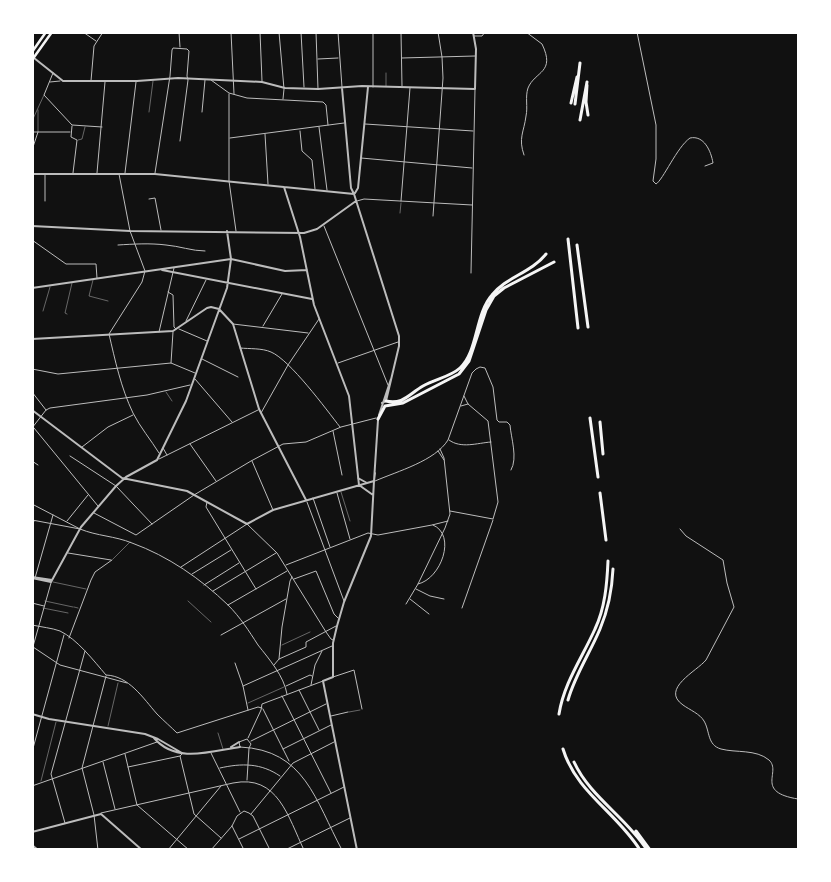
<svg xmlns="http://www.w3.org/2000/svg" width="831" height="882" font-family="'Alegreya Sans',sans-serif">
  <rect width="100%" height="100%" fill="#111"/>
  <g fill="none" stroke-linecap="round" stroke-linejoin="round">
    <path stroke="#bcbcbc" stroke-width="0.5" d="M93 280 89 296 108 301
      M43 311 50 287
      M67 314 65 313 72 283
      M341 492 350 521
      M53 582 86 589
      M45 601 73 607
      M188 601 211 622
      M43 608 68 613
      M282 645 310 632
      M248 703 284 687"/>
    <path stroke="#bcbcbc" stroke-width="0.5" d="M386 86V73
      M38 110V132
      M149 112 153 81
      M32 121 44 95
      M78 140 82 139 85 127
      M400 213 401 203
      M166 392 172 401
      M113 559 130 542
      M74 607 78 608
      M349 712 360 710
      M108 726 118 683
      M218 733 223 749
      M41 781 56 722"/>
    <path stroke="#bcbcbc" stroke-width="1" d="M83 32 96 41
      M179 32 180 47
      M231 32 234 94
      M260 32 262 81
      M279 32 284 89 283 99
      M301 32 304 87
      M316 32 318 89
      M338 32 342 87
      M373 32V87
      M401 32 402 86
      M637 32 656 125V159L653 181 656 184C663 180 677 147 690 138 704 135 711 151 713 163L705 166
      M474 36H482L485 32
      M402 58 475 56
      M318 59 338 58
      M53 73 44 95 72 125 102 127
      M211 80 229 93 247 98 323 102 326 105 328 125
      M91 81 94 46 103 32
      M50 82 60 81
      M229 94V181L236 231
      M202 112 205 80
      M365 124 473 131
      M72 126 71 137 77 140 73 173
      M319 127 327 190
      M300 131 302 151 312 160 315 189
      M32 132H70
      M265 134 268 184
      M230 138 344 123
      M32 150 38 132
      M524 155C518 138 524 132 526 116 528 107 525 97 528 88 535 71 556 73 542 44L526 32
      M361 158 472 168
      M97 173 105 82
      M125 173 136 82
      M155 173 170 76 172 50 173 48 187 49 189 51 187 76 188 80 180 141
      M119 174 130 231 145 271 142 282 109 334C115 360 121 388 133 413 140 427 151 440 159 453
      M149 199 155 198 161 230
      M45 201V174
      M357 201 364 199 472 205
      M401 201 410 88
      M433 216 443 78 442 57 438 32
      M324 226 388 385
      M32 240 66 264H96L97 278
      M118 245C134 244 150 243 166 245 179 246 192 251 205 251
      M471 273 475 90
      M168 292 173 295 174 327 176 329
      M186 321 206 280
      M233 324 308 333
      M263 326 282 294
      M179 329 207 341
      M159 332 174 268
      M240 348C250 349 262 348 271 352 290 360 326 409 340 427
      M202 359 238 377
      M171 363 173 332
      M338 363 398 342
      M32 369 58 374 171 363 195 373
      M195 379 232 422
      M32 392 46 410
      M461 406 468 404
      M261 413 288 365 319 319
      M32 428 46 410 50 408 147 395 190 385
      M34 428 98 506
      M333 431 342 475
      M449 440C461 449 477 443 491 442
      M190 444 216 481
      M82 447 108 427 133 415
      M163 448 167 455
      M438 451 444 460
      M70 456 116 486 152 524
      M159 459 258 410
      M32 461 38 465
      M252 461 273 510
      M375 481C398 471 435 461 448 440L472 373 476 369 480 367 485 368 493 387 497 420 499 422H507L510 425C511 438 518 458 511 470
      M337 493 350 539
      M313 498 330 547
      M207 502 206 507 256 589
      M307 502 344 601
      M32 504 80 529C97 536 115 536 132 543 168 556 201 579 228 605 240 617 249 631 258 645 269 659 284 676 287 694
      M450 511 493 519 498 502 488 421 468 404 464 396
      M94 513 136 535 194 495 251 461 283 444 306 442 341 427 376 418
      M32 520 80 529
      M67 521 88 495
      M32 526 34 521
      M680 529 686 536 723 560 727 583 734 607 706 660C697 671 660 689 683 705 690 710 700 714 704 721 710 731 707 745 721 749 736 753 756 749 769 760 782 772 754 792 798 799
      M68 553 111 560
      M286 565 368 533 378 535 432 525 448 521
      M181 567 247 524 277 553 326 632 331 639 333 640
      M192 574 231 550
      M35 578 53 515
      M294 579 316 571 334 614 338 618
      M418 584C441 579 457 535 433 525
      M204 585 239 563
      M416 589 430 596 444 599
      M213 591 276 553
      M410 599 429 614
      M32 603 44 606
      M406 604 418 584 445 528 450 514 444 458 440 449
      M228 605 287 571
      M462 608 493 520
      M32 625C41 627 52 628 60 631 77 639 94 661 106 675 129 676 143 698 157 714 164 721 171 727 177 733L258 707 262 708
      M221 635 286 599
      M69 638 91 580 95 572 112 560
      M33 647 60 665 127 683
      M32 650 51 583
      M279 659 282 627 290 581 292 577
      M235 663 243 686 248 710
      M274 665 279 659 306 647V642L336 626
      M333 677 354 670 362 709
      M311 685 315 665 322 651
      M243 686 332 646
      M286 686 310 675 312 676
      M299 690 319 730
      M282 696 331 793
      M263 709 289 761
      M331 716 348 712
      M248 738 261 710 262 704 323 681
      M251 741 326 704
      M283 749 331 725
      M32 752 64 635
      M211 753 240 812
      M125 754 137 805 189 850
      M182 754 180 756 194 814 221 838
      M103 762 115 809
      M128 767 180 756
      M220 768C242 763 261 763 280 776
      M247 780 249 748 251 744 247 739 239 742 240 747C305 750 315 800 342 850
      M32 786 157 742
      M101 813 233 783C278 774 288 817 304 850
      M251 814 293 763 334 742
      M65 823 51 774 85 651
      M232 826 244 850
      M239 839 344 787
      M98 850 94 815 82 768 106 676
      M168 850 221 786
      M211 850 232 826 237 816 244 811 249 813 253 816 270 850
      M285 850 350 818"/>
    <path stroke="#bcbcbc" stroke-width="2" d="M34 58 63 81H137L178 78 262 82 285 88 318 89 362 86 475 89 476 49 473 32
      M342 88 351 188 354 194 399 336V346L386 401 382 403
      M32 174H155L354 194
      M284 187 300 237 314 305 349 396 359 485
      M355 193 358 188 359 178 368 87
      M32 226 130 231 304 233 317 229 356 201
      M162 270 312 299
      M32 288 231 259 285 271 307 270
      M32 339 173 331 207 308 211 307 219 309 233 324 259 409 306 500
      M32 410 122 478 187 491 247 524 273 510 374 481 371 536 344 602 337 626 333 643V677L323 681 357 850
      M379 415 391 379
      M375 473 374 481 378 420
      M358 478 367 483
      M359 485 373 495
      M32 577 52 580
      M32 578 51 582 81 527 116 486 126 477 157 460 186 401 227 288 231 259 227 231
      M32 714 49 719 145 734 158 739 182 753
      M154 738C176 764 212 751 240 747
      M231 747 239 742
      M32 832 101 814 142 850
      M32 845 38 850"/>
    <path stroke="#f5f5f5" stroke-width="2.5" d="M32 52 46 32
      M32 60 52 32"/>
    <path stroke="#f5f5f5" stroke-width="3" d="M587 85 586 102 588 115
      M571 103 577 77
      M575 104 580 63
      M580 120 587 82
      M568 239 578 328
      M577 245 588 327
      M386 401C403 405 409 394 423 386 435 379 450 377 460 368 478 352 475 314 492 295 506 277 531 273 546 254
      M590 418 598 477
      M378 419 385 406 403 403 459 374 469 361 486 310 494 296 504 288 554 262
      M600 422 603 454
      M600 493 606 540
      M568 700C575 675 590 653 600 629 608 610 612 590 613 569
      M559 714C564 683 582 658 595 629 605 608 607 584 608 561
      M563 749C576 792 617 813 640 850
      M574 762C590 797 626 817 647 850
      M636 831 650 850"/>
  </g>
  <rect width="831" height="882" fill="none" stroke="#ffffff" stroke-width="68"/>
</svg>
